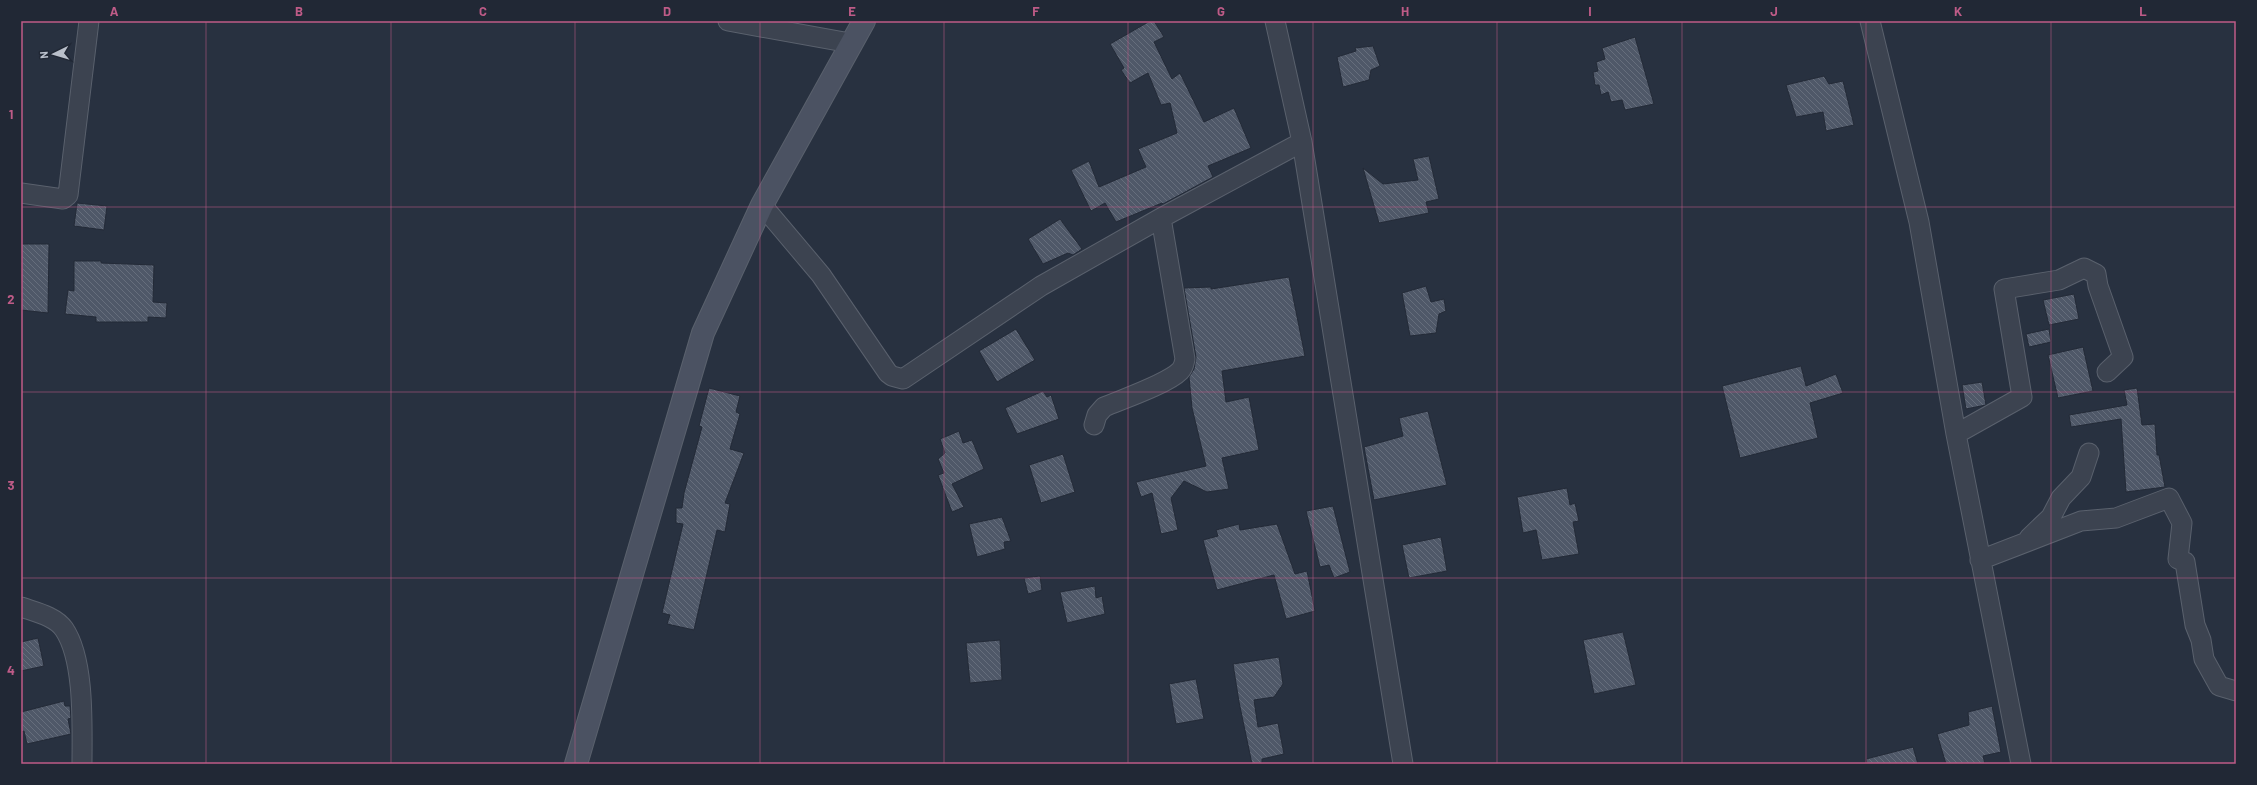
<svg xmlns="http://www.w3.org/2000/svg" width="2257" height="785" font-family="Barlow,sans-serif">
  <defs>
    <pattern id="building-back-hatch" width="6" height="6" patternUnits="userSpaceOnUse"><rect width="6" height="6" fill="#4f5868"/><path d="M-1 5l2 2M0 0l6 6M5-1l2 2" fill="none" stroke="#666e7c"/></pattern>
  </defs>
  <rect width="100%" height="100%" fill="#283140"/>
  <path fill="url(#building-back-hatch)" stroke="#232a37" d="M1150 21H1154L1164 37 1154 42 1172 79 1180 73 1204 122 1234 108 1251 148 1208 166 1213 177 1163 204 1162 203 1116 222 1105 203 1091 211 1071 170 1089 161 1099 187 1146 167 1138 149 1177 133 1170 103 1161 105 1148 73 1130 83 1121 70 1124 68 1110 44Z
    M1635 37 1654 104 1625 110 1622 100 1611 102 1608 92 1601 95 1599 85H1595L1593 72 1598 71 1596 62 1605 59 1602 48Z
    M1373 46 1380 66 1371 70 1369 80 1343 87 1337 57 1356 51 1355 48Z
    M1824 76 1829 84 1843 81 1854 125 1826 131 1823 112 1796 117 1786 85Z
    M1429 156 1439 199 1426 202 1429 213 1379 223 1363 168 1383 184 1418 180 1413 159Z
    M77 203 107 206 104 230 74 226Z
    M1060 219 1082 249 1073 255 1068 253 1043 264 1028 239Z
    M21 244H49L48 313 21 310Z
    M74 261H101V263L154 265 153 302 167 303 166 318 148 317V322H96V317L65 314 68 290 74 291Z
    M1289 277 1305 356 1222 371 1226 402 1249 397 1259 450 1222 458 1229 489 1207 492 1184 481 1171 498 1178 530 1161 534 1152 493 1141 497 1136 482 1206 466 1192 408 1189 377 1194 369 1196 357 1184 288 1211 287V289Z
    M1426 286 1431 302 1444 299 1446 311 1439 314 1436 333 1410 336 1402 293Z
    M2074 294 2079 319 2049 325 2043 300Z
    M1016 329 1035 360 997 382 979 351Z
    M2049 329 2051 342 2029 347 2026 334Z
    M2083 347 2093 391 2058 398 2048 355Z
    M1801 366 1806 386 1836 374 1843 393 1810 403 1818 438 1740 458 1722 386Z
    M1982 382 1986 405 1966 409 1962 385Z
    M709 388 740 396 736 412 740 414 730 449 744 453 725 503 730 504 725 532 717 530 694 630 667 624 670 615 662 613 683 524 676 523V508H682L684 493 702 427 699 426Z
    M2137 388 2142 425 2155 424 2157 455H2159L2165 487 2126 492 2121 419 2071 427 2069 415 2127 405 2124 390Z
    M1043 391 1047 397 1051 395 1059 419 1017 434 1005 408Z
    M1428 411 1447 485 1374 500 1364 447 1403 436 1399 418Z
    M959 431 963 443 972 440 984 469 952 484 964 507 952 512 938 475 944 473 938 459 945 453 940 439Z
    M1063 454 1075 492 1041 503 1029 465Z
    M1567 488 1570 505 1575 503 1579 521 1573 522 1579 554 1542 560 1536 530 1523 533 1517 497Z
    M1333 506 1350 572 1334 578 1329 565 1320 567 1306 511Z
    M1002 517 1011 541 1004 542 1005 549 977 557 969 524Z
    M1239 524 1240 530 1277 524 1295 574 1307 571 1315 611 1286 619 1274 575 1217 590 1203 540 1218 536 1216 530Z
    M1441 537 1447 571 1409 578 1402 545Z
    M1040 576 1042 590 1028 594 1024 578Z
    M1095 586 1096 598 1102 596 1105 614 1067 623 1060 592Z
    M1623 632 1636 685 1594 694 1583 640Z
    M38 638 44 666 21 671V642Z
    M1000 640 1002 680 970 683 966 643Z
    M1279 657 1283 684 1274 697 1254 700 1258 727 1278 723 1284 754 1262 759V763L1252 764 1239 702 1233 664Z
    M1196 679 1204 719 1176 724 1169 684Z
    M64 701 65 706H70L71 718 68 719 71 734 27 744 24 731 21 732V712Z
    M1992 706 2001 752 1983 756 1985 764H1946L1937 734 1969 725 1968 712Z
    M1913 747 1918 764H1867L1866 759Z"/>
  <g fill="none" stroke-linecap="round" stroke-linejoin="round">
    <g stroke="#5a616d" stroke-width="21">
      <path id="minor" d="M728 21 850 43
        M1275 21 1302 142 1403 764
        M1870 21 1919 222 1956 434 2021 764
        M21 193 63 199 68 195 89 21
        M762 205 821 275 888 373 892 376 903 379 1041 286 1161 218 1302 142
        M1094 425 1097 415 1104 407C1123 399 1167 384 1180 371 1184 367 1184 363 1185 359L1161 218
        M1956 434 2022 397 2004 289 2059 280 2084 268 2096 274 2098 286 2123 357 2107 372
        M2029 538 2051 517 2061 498 2081 477 2089 453
        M1980 560 2081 521 2116 518 2169 498 2182 523 2178 559 2185 562 2195 625 2201 640 2204 659 2219 686 2236 691
        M21 607C35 612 55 616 64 629 85 660 82 726 82 764"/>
    </g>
    <g stroke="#5a616d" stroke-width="24">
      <path id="secondary" d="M576 764 703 333 762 205 864 21"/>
    </g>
    <use href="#minor" stroke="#3c4350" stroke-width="19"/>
    <use href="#secondary" stroke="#4b5262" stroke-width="22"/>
  </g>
  <path fill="none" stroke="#be5b87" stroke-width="1" stroke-opacity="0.55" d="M206 21V764M391 21V764M575 21V764M760 21V764M944 21V764M1128 21V764M1313 21V764M1497 21V764M1682 21V764M1866 21V764M2051 21V764M21 207H2236M21 392H2236M21 578H2236"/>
  <rect width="2257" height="785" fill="none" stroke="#212835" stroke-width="44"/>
  <g transform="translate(54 54) rotate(265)" stroke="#212835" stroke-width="3" paint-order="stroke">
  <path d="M0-3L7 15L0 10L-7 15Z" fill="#b9bfca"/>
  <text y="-6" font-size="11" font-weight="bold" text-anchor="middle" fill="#b9bfca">N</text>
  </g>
  <rect x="22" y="22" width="2213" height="741" fill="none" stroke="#be5b87" stroke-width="1.5"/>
  <g font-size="13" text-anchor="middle" font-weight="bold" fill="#be5b87">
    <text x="114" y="16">A</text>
    <text x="299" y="16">B</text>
    <text x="483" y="16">C</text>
    <text x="667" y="16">D</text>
    <text x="852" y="16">E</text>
    <text x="1036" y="16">F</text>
    <text x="1221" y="16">G</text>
    <text x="1405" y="16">H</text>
    <text x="1590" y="16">I</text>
    <text x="1774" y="16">J</text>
    <text x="1958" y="16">K</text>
    <text x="2143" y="16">L</text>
    <text x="11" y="119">1</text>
    <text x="11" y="304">2</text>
    <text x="11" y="490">3</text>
    <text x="11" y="675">4</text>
  </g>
</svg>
